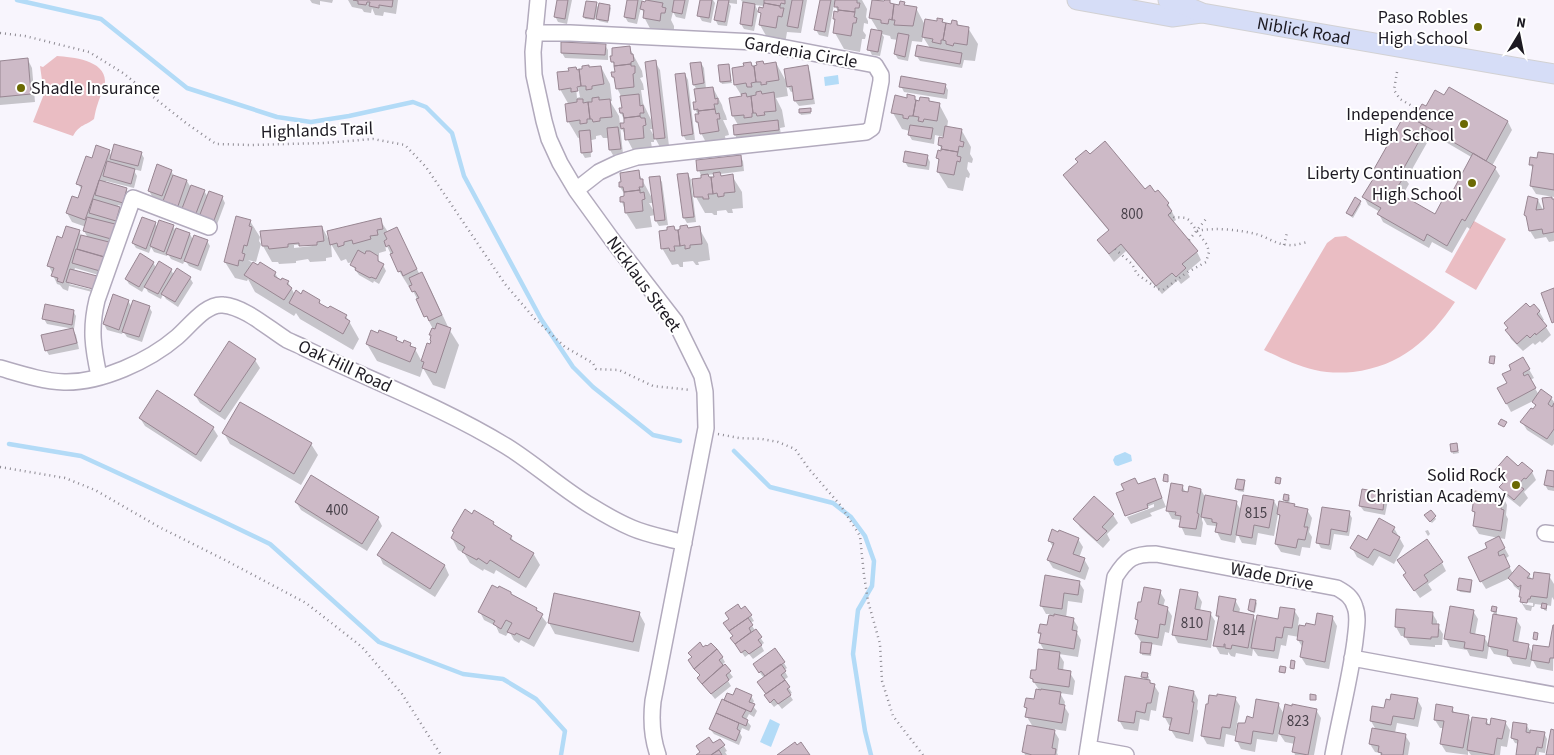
<svg xmlns="http://www.w3.org/2000/svg" width="1554" height="755" font-family="'Source Sans 3',sans-serif">
  <rect width="100%" height="100%" fill="#f8f5fd"/>
  <path fill="#eabdc3" d="M57 56C72 57 105 60 105 81 105 88 100 96 98 103 96 108 95 114 94 119 85 126 80 124 73 136L33 122 44 94 40 66 43 67Z
    M1474 221 1506 239 1476 290 1445 272Z
    M1346 236 1455 302C1429 340 1401 366 1353 372 1341 373 1327 373 1315 370 1297 366 1281 358 1264 350L1327 243 1335 237Z"/>
  <path fill="#b3dbf7" d="M838 75 839 84 825 86 824 77Z
    M1125 452 1131 455 1132 461 1118 466 1115 465 1113 460 1115 456Z
    M770 719 780 724 771 747 760 742Z"/>
  <path fill="#0003" fill-rule="evenodd" d="M310 0H333L332 3 320 1V5L312 3Z
    M348 0H398L396 14 384 12 383 16 375 15 372 8 371 13 364 12 362 9 352 7Z
    M558 0H572L567 24 558 22 555 16Z
    M628 0H642V3H647L646 0H689L685 19 676 17 673 12 671 20 674 26V29H670L669 37 653 34 644 17V14L641 7 637 24 628 22 625 17Z
    M702 0H713L715 3 711 23 702 21 699 16Z
    M719 0 729 1V0H737V4L729 3 731 6 727 26 718 25 715 19Z
    M741 0H807L801 33 787 32 785 44 769 41 760 25 762 15 760 12 764 10 765 6 755 5 758 11 754 31 744 29 741 24 744 5Z
    M821 0H862L867 9 866 17 868 21V24L864 23 863 31 866 35 865 39H862L860 52 844 49 835 33 836 23 834 19 839 13 834 4 828 37 819 35 816 30Z
    M889 1 892 5 900 6 904 4 906 7 916 8 925 25 938 22 942 20 944 24 952 25 957 22 959 26 968 28 978 44 975 61 964 60 962 68 920 61 916 55 930 48 923 37 922 42 912 41 908 61 898 59 895 54 898 40 891 39 890 36 882 34 884 37 880 56 872 55 869 49 879 32 870 17Z
    M596 4 599 9 609 6 611 8 608 23 599 21 596 16 595 20 585 19 584 16Z
    M605 45 608 50V60L565 58 562 53Z
    M629 47 642 71 643 77 640 78 643 84 644 90H641L643 103 654 126 655 62 660 70 669 146 660 147 654 136V142H651L653 154 636 156 620 125 623 154 613 155 610 150 609 138H603L601 135 596 136V139L592 140 594 157 592 140H590L591 157 585 158 582 153 581 137 578 138 568 121 569 105 560 89 577 71 601 67 610 84 612 101H610L619 116 620 124H626L621 113V109H623L621 96 617 88 616 82 613 77 616 73V68L612 61ZM576 87H578L580 97 577 98ZM650 129H654L655 138Z
    M28 60 32 68 35 102 0 105V62Z
    M701 63 704 68 706 89 713 88 722 105 723 109 726 116 727 120H723L728 131 729 135 725 136 727 148 710 150 701 133 700 127 697 122 698 115 695 109 697 103V90L694 85Z
    M751 63 753 67 776 63 787 83 807 67 810 72 815 104 799 106 795 101 794 91 791 92 786 83 788 96 776 98 782 110 785 127 780 128 781 135 738 140 735 135 738 125 733 116 731 99 743 98 735 85 733 69 745 67Z
    M728 65 732 83 722 84 721 82Z
    M685 74 688 80 695 140H686L683 135Z
    M945 85 948 90 947 99 904 92 901 86Z
    M914 97 917 102 928 100 930 102 939 104 948 121 947 128 962 131 971 147 970 154 973 159 972 163 968 162 967 169 970 174 969 178 966 177 963 191 948 188 938 172 940 162 937 158 942 150 939 144 944 137 935 135 934 144 912 140 909 135 910 131 902 129 893 113 908 99Z
    M810 109 811 114 801 115 800 113V110Z
    M1417 116 1508 122 1512 130 1492 166 1495 168 1500 176 1470 229 1467 227 1452 253 1432 242 1429 248 1383 222 1379 214 1380 212 1368 205 1364 197 1378 173 1375 169 1418 123 1419 120ZM1432 134 1473 158 1448 202 1435 215 1402 196 1409 184 1406 180Z
    M109 151 112 157 141 153 144 158 141 171 133 169 137 176 134 188 106 181 105 183 126 189 129 194 126 207 118 205 122 213 119 226 113 224 117 231 113 243 107 242 111 249 102 276 75 268 74 271 96 277 99 282 97 288 71 282 69 284 97 291 96 293 69 286 68 291 63 289 60 285 57 284 49 266 63 240 79 231 82 237 88 238 84 231 86 227 72 222 67 213 78 199 82 190 78 184 92 159Z
    M740 156 743 161 744 171 720 174 722 177 732 176 742 192 743 208 732 209 733 213H728L726 210 717 211V215H714L712 213H705L696 197 702 179 699 170ZM715 174V178L709 179 707 175Z
    M927 156 930 162 929 170 908 167 905 162Z
    M1554 156V197L1536 194 1531 186 1534 170 1530 164 1538 159Z
    M171 171 174 176 187 181 191 188 204 191 208 197H222L225 203 216 227 168 206 165 201 152 196 149 191Z
    M638 172 653 200 659 177 662 182 668 225 659 226 656 221 655 215 650 216 652 227 636 229 626 213 622 202 625 195 620 187ZM649 203H654L655 213Z
    M688 174 691 180 696 222 687 223 684 218Z
    M1065 175 1145 190 1155 194 1168 203 1176 220 1172 223 1197 252 1201 260 1187 272 1190 277 1181 284 1178 280 1162 294 1126 251 1114 262 1098 240 1109 231 1069 183Z
    M1538 200 1542 208V210H1545L1554 200V241L1549 242 1546 237 1535 239 1530 231 1528 221 1525 215Z
    M1360 202 1361 204 1353 218 1349 215 1347 213Z
    M380 220 388 232 396 228 420 275 422 274 431 290 449 329 459 345 445 389 433 385 423 368 420 377 377 361 367 344 396 338 398 342 410 344 412 348 415 349 422 362 428 344 431 345 432 337 431 335 433 329 412 289 411 287H409L399 271 385 242 386 251 379 253V256H377L380 264 383 265 386 271 379 284 374 281 373 283 359 275 352 265 353 262 348 263 346 259 341 261 331 244 332 257 326 258V261L310 262 308 259 296 261V263L279 264 278 262H272L263 246 322 227 330 242ZM311 244 312 246 294 248V245Z
    M250 221 260 237 259 241 261 244 256 262 248 260 259 267 260 264 275 273 279 280 288 282 295 295H302L319 301 322 306 346 316 359 339 353 350 300 319 296 313 294 316 255 292 248 279 247 281 235 278 225 262Z
    M155 223 158 228 173 226 176 232 190 234 193 240 207 241 210 246 201 271 189 266 185 260 183 264 171 259 168 254 167 256 154 252 151 247 149 253 136 248 133 243Z
    M673 227 676 231 699 228 708 244 710 260 698 262 699 265H696L693 261 683 262V267H680L678 264 672 265 662 248 669 231Z
    M153 262 156 268 171 270 174 275 190 278 193 283 178 307 166 299 163 294 161 299 148 292 145 286 142 292 129 284 126 279Z
    M128 301 132 307H149L152 312 142 342 127 337 123 331 122 334 107 330 104 324Z
    M1530 309 1539 311 1544 320 1542 321 1551 335 1542 343 1540 341 1535 345 1533 343 1523 351 1511 339 1507 331Z
    M73 311 76 316 74 329 47 324 44 319Z
    M73 330 76 335 79 349 49 355 46 350Z
    M1523 359 1534 378 1530 380 1539 395 1551 398 1554 402V444L1552 446 1527 430 1522 422 1536 407 1533 401 1511 412 1499 389 1509 383 1513 370Z
    M255 360 260 368 225 420 200 403 195 395Z
    M140 418 213 428 218 436 201 462 145 426Z
    M224 433 311 444 318 455 301 485 230 444Z
    M1457 445 1459 453 1453 454 1452 451Z
    M1494 472H1532L1536 480 1524 492 1528 498 1520 507 1506 496 1501 487 1504 484 1499 480Z
    M1554 473V491L1548 490 1545 485Z
    M1154 479 1166 507 1150 513 1152 516 1131 524 1127 517 1154 507V504L1126 515 1138 485Z
    M1244 481 1245 483 1244 492 1238 491 1237 489Z
    M1182 486 1186 493 1201 490 1205 497 1236 502 1242 512 1274 501 1279 510 1286 503 1284 500 1288 496 1290 498 1289 504 1294 505 1296 508 1307 510 1312 518 1309 532 1312 537 1310 548 1302 547 1300 556 1281 552 1276 544 1281 519 1278 514 1274 536 1258 533 1256 545 1242 543 1237 533 1235 543 1221 540 1217 532 1216 526 1207 525 1202 516V520L1203 523 1201 537 1185 535 1181 526V523L1180 520 1172 519 1167 510Z
    M1385 494 1388 500 1385 515 1364 511 1360 506Z
    M1503 497 1507 505 1506 515 1508 519 1505 539 1499 538 1509 556 1505 559 1513 574 1529 575 1532 580 1549 576 1554 584V600L1552 597 1551 606 1547 605V611L1544 610 1543 605 1535 604 1534 607H1532L1531 611 1526 610 1521 602V592L1514 586 1510 578 1486 589 1481 581 1489 549 1499 538 1479 534 1474 526 1476 516 1473 511ZM1523 602 1533 603V606L1523 604Z
    M1094 498 1113 515 1118 523 1107 534 1110 540 1103 548 1080 527 1075 519Z
    M296 502 378 518 382 526 367 551 301 510Z
    M1323 508 1349 513 1352 518 1349 536 1334 534 1331 550 1321 548 1318 543Z
    M1431 512 1436 519 1432 523 1427 518Z
    M473 515 493 523 496 528 511 537 515 543 533 553 540 565 526 588 496 570 494 574 484 569 483 571 470 563 464 553 458 550 452 538Z
    M1394 528 1404 546 1394 564 1379 556 1373 566 1357 557 1352 548Z
    M1428 530 1430 534 1428 536 1425 531Z
    M393 533 445 566 449 575 435 597 383 564 379 555Z
    M1078 539 1083 547 1079 558 1084 559 1089 568 1085 580 1053 568 1048 560 1053 547 1049 540Z
    M1442 563 1446 571 1428 584 1432 590 1420 598 1410 584Z
    M1471 581 1472 583 1471 593 1460 592 1458 589Z
    M1079 582 1084 590 1082 603 1068 601 1066 618 1073 619 1078 627 1077 633 1081 640 1078 657 1059 654 1064 662 1063 671 1070 673 1075 681 1073 695 1060 693 1065 702 1064 706 1069 714 1066 731 1053 729 1059 739 1057 753 1058 755H1025L1024 752 1033 727 1027 717 1028 711 1025 707 1035 700 1040 691 1031 678 1037 672 1045 652 1040 643 1041 636 1039 633 1048 627 1050 614H1046L1041 605Z
    M1160 592 1165 600 1163 607 1167 608 1172 616 1169 633 1165 632 1162 646 1151 644 1152 647 1151 656 1142 655 1141 642 1136 634 1138 623 1136 619Z
    M1197 593 1202 602 1200 611 1210 613 1215 621 1211 648 1178 643 1174 635Z
    M512 596 536 609 547 623 534 647 521 640 519 643 514 640 509 631 506 636 499 633 496 626 484 620 480 612Z
    M1235 600 1240 609 1239 613 1253 616 1257 623 1279 620 1294 610 1299 618 1298 626 1306 627 1316 626 1332 617 1337 626 1329 669 1306 665 1301 657 1303 648 1298 640 1299 637 1288 635 1286 646 1281 645 1278 659 1258 656 1253 649 1252 656 1236 653 1235 657 1231 656 1228 652V655L1220 654 1215 645 1219 620 1217 616Z
    M1255 601 1257 603 1255 613 1250 612 1249 610Z
    M1496 608 1497 611V616L1516 619 1521 627 1518 643 1528 645 1533 654 1550 649 1554 626 1553 671 1537 668 1532 659 1530 667 1513 664 1509 657 1494 654 1489 646 1487 659 1470 656 1467 650 1450 647 1446 639 1473 611 1478 619 1475 635 1484 637 1489 645 1494 614 1493 611Z
    M741 610 751 616 754 621 750 623 764 643 761 645 764 651 753 659 749 654 745 657 735 643 734 637 728 628Z
    M1397 610 1432 613 1437 621V625L1443 634 1442 645H1435V647L1410 645 1405 636H1401L1396 627Z
    M639 613 645 624 639 652 555 634 549 623Z
    M689 653 722 657 725 662 723 664 733 677 728 681 731 686 715 699 698 678 701 676 692 666V658Z
    M784 663 787 668 784 670 788 677 784 680 792 693 789 694 793 700 782 709 778 704 774 707 769 701 764 678 757 669Z
    M1147 674 1149 677 1148 681 1154 685 1159 693 1156 711 1151 710 1149 721 1140 719 1138 731 1124 729 1119 720 1145 680 1143 677Z
    M1194 692 1198 700 1197 709 1198 711 1193 742 1176 738 1171 730 1172 725H1169L1164 716Z
    M751 696 754 701 752 705 757 711 754 717 749 714 746 720 751 726 749 731 742 728 740 733 742 737 739 745 714 734 710 729 722 701 734 697Z
    M1235 698 1240 706 1235 736 1226 734 1224 747 1207 744 1202 735Z
    M1417 699 1422 708 1418 727 1397 723 1395 733 1405 735 1410 743 1408 755H1381L1380 753 1375 752 1370 744 1376 730 1371 721 1385 710Z
    M1278 704 1284 714 1293 707 1316 710 1321 718 1314 755H1295L1294 752 1295 744 1285 742 1279 733 1277 742 1257 739 1255 752 1241 749 1237 741 1246 725Z
    M1452 708 1455 714 1468 716 1472 724 1486 720 1491 728 1505 722 1510 730 1507 747 1501 746 1500 755H1471L1468 751V755L1446 752 1441 744 1444 728H1440L1435 720Z
    M1527 726 1530 731 1544 733 1547 739 1545 753 1539 752V755H1517L1519 744 1515 743 1512 738Z
    M720 740 727 751 725 752 727 755H698Z"/>
  <g fill="none" stroke-linecap="round" stroke-linejoin="round">
    <path stroke="#b3dbf7" stroke-width="4.5" d="M17 0 101 19 187 88 277 117 311 122 349 116 413 102 426 107 452 133 464 176 541 319 573 367 593 387 653 435 680 441
      M9 444 81 456 218 519 270 544 379 642 463 674 503 679 536 699 565 731 561 755
      M734 451 770 487 833 503 851 517 865 536 874 561 872 586 858 610 853 654 865 731 871 755"/>
  </g>
  <path fill="#cdbac7" stroke="#988692" d="M353 0H393L392 7 379 5V8L369 6 370 2H367L366 5 358 4V1Z
    M557 0H568L565 19 554 17Z
    M627 0H638L635 19 624 17Z
    M646 0 663 3 662 7 666 8 665 13H661L660 21 643 18 644 10 640 9 642 1 645 2Z
    M674 0H685L682 14 672 12Z
    M700 0H712L709 18 697 16Z
    M718 0H729L725 22 714 20Z
    M764 0H785V4L781 3 780 6 764 3Z
    M792 0H803L798 28 787 26Z
    M820 0H831L825 32 814 30Z
    M835 0H857V3H860L859 8H855V12L838 10V7H834Z
    M872 0 884 1 885 0H890V3L894 4 892 20 889 19 888 24 881 23V20L869 18Z
    M586 1 597 2 594 19 583 17Z
    M900 1 905 2 904 5 917 7 913 26 894 25 895 20H892L894 4 899 5Z
    M743 2 755 4 752 26 740 24Z
    M599 3 610 5 608 21 596 19Z
    M764 3 780 6V8H784L782 17 778 16 776 28 759 25 761 13 758 12 759 7 763 8Z
    M838 10 855 12 854 17 857 18 856 23H853L851 36 833 33 835 19H833L834 11 838 12Z
    M937 18 943 19 942 22 946 23 943 40H941V44L932 42 933 39 922 37 925 19 937 21Z
    M952 20 957 21V25L969 27 967 45 954 43 953 46 946 44V41L943 40 946 23 951 24Z
    M871 29 882 31 878 52 867 50Z
    M898 33 909 35 905 57 894 54Z
    M561 42 606 44 605 55 561 53Z
    M917 45 962 53 960 64 915 56Z
    M630 46 631 54H633L634 61 631 62V64L614 66V62H611L610 56H612V48Z
    M28 58 31 94 0 97V61Z
    M656 60 665 138 654 139 645 62Z
    M763 61 764 64 776 62 779 80 766 82 767 84 761 85V82H756L754 66 757 65 756 62Z
    M701 62 704 83 693 85 690 63Z
    M751 62 752 66H754L756 82 751 83 752 87H747L746 83 734 85 732 68 744 66 743 63Z
    M631 64V66H635V73L633 74 634 87 616 89 614 77H612L611 72H615L614 66Z
    M729 64 731 81 720 82 718 65Z
    M589 65V67L601 66 604 84 592 86V89L586 90V86H581L579 69H582V66Z
    M808 65 813 99 794 101 792 86 787 87 784 69Z
    M576 67 577 70 579 69 581 86 577 87 578 91 571 92V88L559 90 557 72 569 71 568 68Z
    M685 73 693 134 682 136 675 74Z
    M901 76 946 84 944 94 899 87Z
    M713 87 715 99 718 98V104H714L715 109 698 111V109L694 110 693 102H696L694 89Z
    M1449 87 1508 121 1486 161 1417 121 1419 118 1415 116 1422 104 1426 106 1435 90 1444 95Z
    M761 91 762 94 774 92 776 111 764 112 765 115 757 116 756 113H753L751 96 756 95V92Z
    M746 93 747 97 751 96 753 113H752V117L744 118V115L732 116 729 98 742 96 741 94Z
    M639 94 640 106 643 105 644 113H640V116L624 118 623 113H620L619 108H622L620 96Z
    M907 94 915 96V100H916L913 116H909L908 119 903 118V115L891 113 895 95 907 98Z
    M599 97V100L610 99 612 117 600 118V121L593 122 592 119H590L588 102H592V98Z
    M920 97 929 98V101L940 103 937 121 924 119 923 122 918 121 919 117 913 116 916 100 919 101Z
    M577 99H583V103L588 102 590 119H587V123L580 124V120L567 122 565 104 577 102Z
    M811 108V112L799 113V109Z
    M715 109 716 114 719 113 720 119H717L719 131 700 134 698 122H696L695 114H699L698 111Z
    M1405 114 1427 127 1401 173 1405 175 1395 191 1435 214 1444 197 1448 200 1473 153 1496 167 1465 221 1462 219 1447 246 1427 234 1424 241 1377 214 1381 208 1362 197 1378 171 1374 169Z
    M640 116 641 118H645L646 125 643 126 644 138 625 140 624 128 621 129 620 123H624V118Z
    M778 120 779 130 734 135 733 125Z
    M910 125 933 128 931 139 908 135Z
    M945 126 962 129 960 141 964 142 963 147 959 146 958 152 941 149 942 146 938 145 939 137 943 138Z
    M618 127 621 149 609 150 607 128Z
    M590 130 592 152 581 153 579 131Z
    M1105 141 1145 189 1150 185 1155 192 1158 190 1169 203 1167 205 1172 211 1168 215 1198 251 1182 264 1186 268 1176 277 1172 273 1156 286 1121 244 1109 254 1097 240 1109 230 1063 175 1078 162 1075 159 1086 150 1090 154Z
    M114 144 142 152 138 166 110 159Z
    M96 145 110 150 85 220 66 213 72 196 78 198 82 186 76 184 86 156 92 158Z
    M941 149 958 152 957 156 961 157 960 162 957 161 954 175 937 172 939 159 936 158 938 150 941 151Z
    M905 151 928 155 926 166 903 162Z
    M1538 152 1554 154V190L1530 186 1533 165H1529L1530 157 1537 158Z
    M741 155 742 166 697 171 696 160Z
    M107 161 135 169 131 184 103 176Z
    M157 164 172 170 162 196 148 191Z
    M639 170 640 179H643V187H639L640 190 624 192 623 187H619V182H621L620 173Z
    M720 172 721 176 733 174 735 192 724 193V196L718 197 717 193 713 194 711 177H714L713 173Z
    M688 173 694 217 683 218 677 174Z
    M708 174 709 177H711L713 194H708L709 199H703V197H694L692 179 701 178V175Z
    M173 175 187 180 178 206 163 201Z
    M660 176 665 220 655 221 649 177Z
    M99 180 127 188 123 203 95 195Z
    M191 185 205 190 195 216 181 211Z
    M640 190V193L644 192 645 199 642 200 643 211 625 213 624 202H620V197L624 196V192Z
    M209 191 223 196 213 223 199 217Z
    M1528 196 1538 199 1536 210 1544 209 1542 198 1552 197V199H1554V232L1543 234 1542 229 1529 231 1526 216 1524 215Z
    M1355 197 1361 201 1352 216 1346 213Z
    M93 199 120 207 116 221 89 213Z
    M236 216 251 220 249 226 252 227 247 246 244 245 242 253 245 254 243 261 239 260 238 266 224 262Z
    M87 217 115 224 111 239 83 231Z
    M142 217 156 222 146 249 132 243Z
    M381 218 383 229 377 230 378 235 370 236 371 239 353 244 352 240 344 242V245L338 247 337 243 330 245 327 231Z
    M159 220 174 225 164 252 150 246Z
    M687 225 688 228 700 226 702 244 690 245V248L685 249V245L680 246 678 230 680 229V226Z
    M66 226 80 230 63 283 57 281 58 278 51 276 54 268 47 266 57 236 62 238Z
    M322 226 324 241 317 242V245L299 246V243L288 244V247L269 249 268 246H262L260 231Z
    M674 226 675 230H678L680 246H674L675 251H670L669 248 661 249 659 231 667 230V227Z
    M397 227 417 269 403 276 401 271 398 272 390 254 393 253 389 245 386 247 384 241 387 239 384 233Z
    M176 228 190 233 181 259 166 254Z
    M81 235 109 242 105 257 77 249Z
    M194 235 208 240 198 266 184 261Z
    M76 249 104 257 100 271 72 263Z
    M358 250 365 254 366 251H370L378 256V261L384 264 376 279 371 277 370 278 355 270 356 268 350 265Z
    M140 253 154 262 139 287 125 279Z
    M159 261 172 269 158 294 144 287Z
    M253 262 258 265 260 262 276 272 274 276 281 280 282 278 289 281 287 284 292 288 284 300 244 275Z
    M177 268 191 277 175 302 161 294Z
    M70 269 97 276 93 289 66 282Z
    M422 272 442 315 429 321 427 316 424 317 416 299 419 298 415 291 412 292 409 286 412 285 409 278Z
    M1554 288V322L1552 323 1541 293Z
    M296 290 301 294 303 290 320 300 319 303 328 308 330 306 347 315 345 318 350 321 343 334 289 303Z
    M113 294 129 300 119 330 103 324Z
    M133 300 150 306 139 337 122 332Z
    M1526 303 1530 307 1534 304 1540 311 1537 314 1547 326 1536 335 1535 333 1530 338 1527 335 1517 344 1505 330 1508 328 1504 323Z
    M45 304 74 310 72 325 42 319Z
    M437 323 451 328 436 373 422 368 424 362 421 361 427 343 430 344 431 341 430 340 431 335H429L432 328 435 329Z
    M73 328 77 343 45 351 41 335Z
    M371 330 378 333 379 330 397 337 396 340 403 343 404 340 411 343 410 346 416 348 410 362 366 344Z
    M229 341 256 359 220 412 194 395Z
    M1490 356H1495L1494 364 1489 363Z
    M1523 357 1530 369 1523 373 1524 376 1528 374 1536 388 1506 404 1497 388 1507 383 1502 374 1511 370 1509 365Z
    M1541 389 1552 397 1548 404 1552 407 1554 403V429L1547 439 1520 422 1531 408 1533 409 1536 405 1532 402Z
    M157 390 214 427 196 455 139 418Z
    M240 402 312 443 294 474 222 433Z
    M1501 419 1507 422 1504 427 1498 424Z
    M1457 443 1458 451 1451 452 1450 444Z
    M1507 456 1518 466 1522 462 1533 471 1526 479 1524 478 1518 485 1524 489 1514 500 1499 487 1504 482 1493 472Z
    M1547 470 1554 471V487L1544 485Z
    M1164 474 1168 475V482L1163 481Z
    M311 475 379 517 362 544 295 502Z
    M1276 477 1281 478 1280 484 1275 483Z
    M1135 478 1138 484 1155 478 1162 498 1147 504 1148 508 1125 516 1116 493 1124 490 1121 484Z
    M1237 479 1245 480 1243 490 1235 489Z
    M1171 483 1183 485 1182 491 1188 492 1189 486 1201 489 1197 513 1199 514 1196 529 1179 527 1181 516 1175 515 1176 512 1166 511Z
    M1362 489 1385 493 1383 510 1359 506Z
    M1475 491 1503 496 1501 509 1504 510 1501 531 1473 526 1475 512 1472 511Z
    M1284 494 1289 495 1288 501 1283 500Z
    M1205 495 1237 501 1231 535 1215 532 1217 523 1212 522V519L1201 517Z
    M1243 495 1274 500 1269 528 1254 525 1252 538 1236 535Z
    M1094 496 1114 514 1102 527 1107 531 1097 541 1073 519Z
    M1279 501 1295 504 1294 506 1308 509 1304 527H1308L1305 540 1298 539 1296 548 1275 544 1280 515 1277 514Z
    M1322 507 1350 511 1347 532 1331 529 1329 545 1316 543Z
    M465 509 472 514 474 510 494 522 493 524 512 536 510 539 534 553 519 578 490 560 487 564 478 558 477 560 462 552 465 547 451 538 454 532 452 531Z
    M1431 510 1436 516 1430 522 1424 515Z
    M1379 518 1395 527 1392 532 1400 537 1390 556 1374 549 1368 558 1350 548 1358 535 1367 540Z
    M1052 529 1058 532 1059 530 1079 538 1073 554 1085 558 1080 572 1047 560 1054 543 1048 541Z
    M392 532 445 565 430 589 377 555Z
    M1499 536 1505 548 1498 552 1499 556 1504 554 1510 567 1480 582 1468 557 1487 548 1485 543Z
    M1427 539 1443 562 1424 575 1428 581 1414 591 1403 575 1406 573 1397 560Z
    M1519 565 1530 574 1527 578 1533 579 1534 572 1550 574 1547 598 1531 596 1530 599H1528L1527 603 1520 602 1521 597H1519L1521 585 1518 587 1508 578Z
    M1045 575 1080 581 1078 595 1064 593 1062 609 1040 606Z
    M1459 578 1472 580 1470 592 1457 590Z
    M492 585 498 588 499 586 511 592V594L537 608 536 610 543 614 529 639 516 633 515 635 507 632 512 623 506 620 501 629 493 624 495 621 478 612Z
    M1144 587 1161 590 1158 604 1168 607 1165 625 1160 624 1158 638 1135 634 1138 620 1135 619 1138 602H1141Z
    M1180 589 1198 592 1195 609 1211 612 1207 640 1172 635Z
    M554 593 640 612 633 642 548 623Z
    M1219 596 1236 599 1233 611 1254 615 1248 648 1232 645 1231 649 1225 648V644H1224V647L1213 646 1219 616H1216Z
    M1250 599 1256 600 1254 612 1248 610Z
    M1542 603 1547 604 1546 609 1541 608Z
    M738 604 741 609 745 606 752 615 729 631 723 623 729 619 725 613Z
    M1450 606 1474 610 1470 633 1485 636 1483 651 1464 648 1465 642 1444 639Z
    M1492 606 1497 607 1496 612 1491 611Z
    M1280 607 1295 609 1292 628 1284 627 1282 638 1276 637 1274 651 1251 648 1257 615 1278 619Z
    M1396 609 1433 612 1432 624H1439L1438 637H1431V639L1404 637 1405 628 1395 627Z
    M1317 613 1333 616 1325 662 1300 657 1303 641 1297 640 1299 625 1305 626 1306 623 1315 625Z
    M1054 614 1074 618 1072 630 1077 631 1074 649 1039 643 1041 633H1038L1040 624 1047 625 1049 615 1054 616Z
    M1493 614 1517 618 1513 641 1529 644 1526 659 1507 656 1508 650 1488 646Z
    M748 618 753 625 749 628 751 632 735 644 730 638 733 636 729 631Z
    M1553 625H1554V658H1550L1549 663 1531 660 1533 645 1549 647Z
    M756 629 762 637 758 640 762 645 749 654 745 650 741 653 735 644Z
    M1534 632 1538 633 1537 640 1533 639Z
    M700 642 703 647 706 645 707 646 711 643 717 649 694 669 688 660 692 657 688 653Z
    M1141 642 1152 643 1150 654 1140 653Z
    M775 648 785 662 765 676 761 671 759 673 753 664Z
    M717 649 723 657 719 660 723 665 702 684 697 678 700 675 694 669Z
    M1038 649 1060 652 1058 669 1071 671 1069 687 1033 682V679L1030 678 1031 670H1036Z
    M1291 660 1295 661 1294 669 1290 668Z
    M725 664 731 671 726 675 729 680 711 694 702 684Z
    M781 664 786 671 781 675 785 680 766 694 757 682Z
    M1280 666 1286 667 1285 673 1279 672Z
    M1142 672 1148 673 1147 678 1141 677Z
    M1125 676 1150 680V683L1155 684 1151 703H1147L1145 713 1136 711 1134 723 1118 721Z
    M785 680 790 687 787 689 791 695 778 704 774 699 770 703 764 695Z
    M1169 686 1194 691 1192 702H1194L1189 734 1169 730 1172 718 1163 717Z
    M736 688 752 695 749 702 755 704 751 712 724 700 727 693 733 695Z
    M1036 689 1041 690V689L1061 692 1059 704 1065 705 1062 723 1025 717 1027 708 1024 707 1026 698 1034 699Z
    M1217 694 1236 697 1230 728 1222 727 1220 739 1201 736 1206 704H1208L1209 695 1217 696Z
    M1310 694 1316 695V700H1310Z
    M1391 694 1418 698 1414 719 1393 716 1391 725 1370 721 1372 706 1384 708 1386 699 1390 700Z
    M722 699 746 710 742 717 748 720 746 726 716 713Z
    M1256 699 1279 703 1273 734 1253 731 1251 744 1235 741 1238 723H1245L1247 716 1253 718Z
    M1285 704 1292 706V704L1317 709 1308 755 1292 752 1295 737 1279 734Z
    M1436 704 1453 707 1452 712 1469 715 1463 748 1440 744 1444 721 1434 720Z
    M716 713 739 723 737 729 740 731 736 741 709 729Z
    M1472 717 1487 719 1486 724 1490 725 1491 718 1506 721 1502 739 1497 738 1494 755 1467 750Z
    M1513 722 1527 724 1526 732 1530 733V730L1545 732 1542 748 1537 747 1535 755H1516L1518 740 1511 738Z
    M1027 725 1055 730 1052 748 1056 749 1055 755H1032L1022 752Z
    M1372 728 1406 734 1403 755H1381L1382 753 1378 752 1379 746 1369 744Z
    M1551 729 1554 730V755H1546Z
    M709 737 713 743 720 739 725 745 711 755H696L700 752 696 746Z
    M795 742 797 745 801 742 810 755H777Z
    M719 750 722 755H711Z"/>
  <g fill="none" stroke-linecap="round" stroke-linejoin="round">
    <g stroke="#b2aabd" stroke-width="18">
      <path id="minor" d="M538 0 533 52 534 75 544 121 549 139 560 163 576 190 613 241 675 321 702 376 705 392 706 428 653 701C651 719 652 738 658 755
        M534 33H570L755 42 875 65 881 75V81L872 128 866 132 637 157 618 163 599 172 576 190
        M0 368C21 374 42 381 64 382 101 383 149 361 177 337 189 327 206 303 223 305 245 307 268 328 287 340 293 343 299 345 304 348 372 381 442 407 506 446 535 464 561 488 591 506 604 514 618 522 632 528 648 535 667 538 684 543
        M99 376C93 348 90 329 97 300L133 198 209 227
        M1545 533 1554 534
        M1352 658 1554 695
        M1088 748 1126 755
        M1087 755 1115 577C1127 558 1133 554 1156 554L1337 588C1346 593 1352 597 1355 607 1359 617 1356 630 1355 641 1350 679 1340 717 1333 755"/>
    </g>
    <g stroke="#d2d1d3" stroke-width="21">
      <g id="major">
        <path d="M1077 0 1172 17 1201 13"/>
        <path id="s1" d="M1168 0 1174 1 1202 13 1554 74"/>
      </g>
    </g>
    <path stroke="#8d8a92" stroke-width="2.5" stroke-dasharray="1 4" stroke-linecap="butt" d="M0 33 25 36 89 52 123 73 186 123 216 144 251 145 324 143 373 139 405 145 426 167 505 284 535 319 565 347 593 363 596 369 619 370 653 386 691 390
      M1397 72 1394 90 1400 99 1419 110
      M1197 231C1213 227 1240 230 1256 234 1267 237 1277 245 1289 245 1295 246 1302 243 1308 242
      M1189 240 1206 219
      M1284 245 1287 233
      M1115 249 1132 264 1137 274 1158 289 1163 290 1186 273 1206 262 1209 252 1207 245 1189 220 1186 218 1174 217 1170 213
      M718 434 739 438 762 439 778 442 795 449 809 469 841 506 860 536 864 575 868 601 880 644 882 681 893 716 923 755
      M0 467 65 478 95 490 161 528 225 560 306 603 362 647 402 694 441 755"/>
    <use href="#minor" stroke="#fff" stroke-width="15"/>
    <use href="#major" stroke="#d6ddf7" stroke-width="19"/>
  </g>
  <g fill="#6b6903" stroke="#fff" stroke-width="2">
    <circle cx="1478" cy="27" r="5"/>
    <circle cx="21" cy="88" r="5"/>
    <circle cx="1464" cy="124" r="5"/>
    <circle cx="1472" cy="183" r="5"/>
    <circle cx="1516" cy="485" r="5"/>
  </g>
  <g text-anchor="middle" stroke-width="4" stroke-linejoin="round" paint-order="stroke">
    <g font-size="15" fill="#49424b">
      <text x="1132" y="219">800</text>
      <text x="337" y="515">400</text>
      <text x="1256" y="518">815</text>
      <text x="1192" y="628">810</text>
      <text x="1234" y="635">814</text>
      <text x="1298" y="726">823</text>
    </g>
    <g font-size="18" fill="#1d1a22" stroke="#fff" text-anchor="end">
      <text x="1468" y="23">Paso Robles<tspan x="1468" dy="21">High School</tspan></text>
      <text x="31" y="94" text-anchor="start">Shadle Insurance</text>
      <text x="1454" y="120">Independence<tspan x="1454" dy="21">High School</tspan></text>
      <text x="1462" y="179">Liberty Continuation<tspan x="1462" dy="21">High School</tspan></text>
      <text x="1506" y="481">Solid Rock<tspan x="1506" dy="21">Christian Academy</tspan></text>
    </g>
    <g font-size="18" fill="#1d1a22" stroke="#fff">
      <text dy="6" stroke="none"><textPath href="#s1" startOffset="140">Niblick Road</textPath></text>
      <text transform="translate(801 52) rotate(10)" y="6">Gardenia Circle</text>
      <text transform="translate(317 130) rotate(-2)" y="6">Highlands Trail</text>
      <text transform="translate(644 284) rotate(54)" y="6">Nicklaus Street</text>
      <text transform="translate(345 366) rotate(25)" y="6">Oak Hill Road</text>
      <text transform="translate(1272 576) rotate(11)" y="6">Wade Drive</text>
    </g>
  </g>
  <g transform="translate(1519 35) rotate(10)" stroke="#ffffff" stroke-width="4" paint-order="stroke">
  <path d="M0-4L9 19L0 12L-9 19Z" fill="#1d1a22"/>
  <text y="-8" font-size="14" font-weight="bold" text-anchor="middle" fill="#1d1a22">N</text>
  </g>
</svg>
